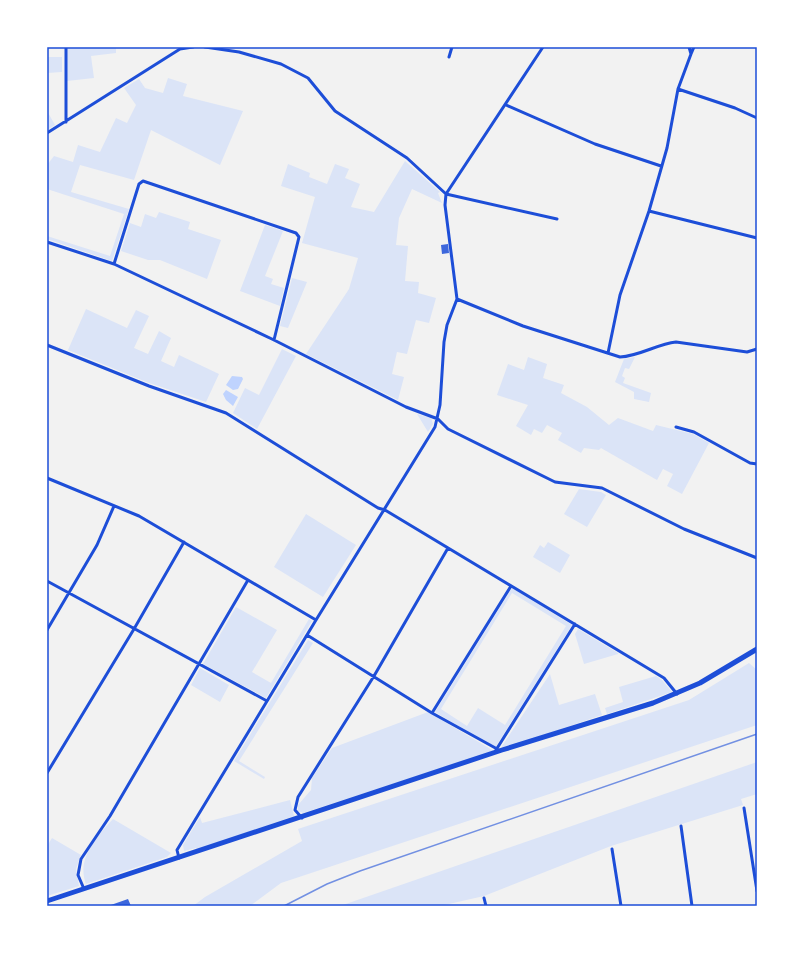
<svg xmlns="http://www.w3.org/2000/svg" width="804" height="953" font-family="'Open Sans',sans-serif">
  <rect width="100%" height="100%" fill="#f2f2f2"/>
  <path fill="#dbe4f7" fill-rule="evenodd" d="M67 47H116V53L91 56 94 78 67 81Z
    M47 57H62V72L47 73Z
    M168 78 187 84 183 96 243 111 220 165 151 130 134 180 80 165 71 192 129 209 112 261 47 239V236L110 256 124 214 47 189V165L54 156 73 162 78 145 100 152 116 118 127 123 136 105 124 88 139 79 145 88 163 93Z
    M47 111 55 125 47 130Z
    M405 161 440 192 438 193 442 203 412 189 399 218 396 245 408 246 405 281 419 282 418 293 436 298 429 323 416 320 407 354 397 352 392 374 404 377 398 400 306 354 349 289 358 258 302 243 315 197 281 186 288 164 310 173 309 177 327 184 335 164 349 169 345 178 360 184 351 207 374 212Z
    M159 212 190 222 188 229 221 240 207 279 160 260H148L121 251 130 223 141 227 145 214 156 218Z
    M265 225 283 231 265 276 273 279 271 284 284 288 280 306 240 291Z
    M292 278 307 282 288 328 280 326Z
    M86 309 127 328 136 310 149 316 134 348 148 354 159 331 171 338 161 361 174 367 179 355 219 374 206 402 149 383 68 350Z
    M282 349 296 356 257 429 233 413 245 388 259 395Z
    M528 357 547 364 543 378 564 385 561 393 587 407 609 425 618 418 653 431 656 425 693 434 709 443 682 494 667 486 673 474 663 469 657 480 601 448 599 450 584 448 581 453 558 440 562 433 547 425 542 433 534 429 531 435 516 426 528 405 497 395 508 364 524 370Z
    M635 357 629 369 625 368 622 376 625 378 623 383 651 393 649 402 634 399V392L615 382 624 359Z
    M417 414 431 418 433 424 428 432Z
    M579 489 601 492 606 495 587 527 564 514Z
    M306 514 356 545 323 597 274 567Z
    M548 542 570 555 560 573 533 557 540 545 544 548Z
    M512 588 572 625 495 748 435 712ZM512 593 566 626 505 725 478 708 467 726 441 709Z
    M236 607 277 630 252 672 271 683 309 619 312 621 266 698 203 664Z
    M578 629 618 653V654L584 664 575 634Z
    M308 640 313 643 239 761 265 777 264 779 234 761Z
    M749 663 757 670V725L281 883 250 906H193L205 897 302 841 298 829 689 700Z
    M200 668 229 685 220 702 191 685Z
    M550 674 559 705 595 694 602 715 503 749 502 746Z
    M656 676 662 680 672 692 607 714 605 708 623 702 619 687Z
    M428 712 494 751 303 813 298 811V805L311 790 312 778 332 748Z
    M757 762V794L741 799 743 805 611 846 484 896 440 906H340Z
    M290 800 294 816 197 850 196 848 184 851 183 845 200 817 202 823Z
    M113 819 171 853 167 857 86 884C76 859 97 836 113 819Z
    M52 838 81 855 76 869 79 886 47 896V846Z"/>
  <path fill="#bfd3fe" d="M232 376 242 377 243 379 238 389 233 390 226 385Z
    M226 390 238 397 233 406 226 400 223 394Z"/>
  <path fill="#3d67dc" d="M448 244 449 253 442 254 441 245Z
    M128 899 131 906H108Z"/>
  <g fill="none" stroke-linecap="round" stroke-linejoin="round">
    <path stroke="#1d4ed8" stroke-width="3" d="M205 47 239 52 281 64 308 78 335 111 407 158 446 194 557 219
      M691 54 694 47
      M449 57 452 47
      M678 89 735 108 757 118
      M506 105 595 144 661 166
      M66 122V47
      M47 133 180 49 193 47
      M649 211 757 238
      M47 242 114 264 274 340 406 407 438 419 448 429 555 482 602 488 684 529 757 558
      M114 264 139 184 143 181 296 233 299 237 274 340
      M457 299 523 326 620 357C640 356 657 344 676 342L747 352 757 349
      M47 345 149 386 226 413 378 508 385 510 664 678 677 694
      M608 353 620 295 649 211 667 148 678 89 691 54 689 47
      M676 427 694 432 750 463 757 464
      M47 478 139 516 316 620
      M47 581 267 701
      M47 630 97 545 114 506
      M307 635 432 713 499 750
      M432 713 511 586
      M496 750 575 624
      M47 773 134 629 184 542
      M744 808 757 891
      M302 818 295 810 298 797 374 676 448 548
      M681 826 692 906
      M612 849 621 906
      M179 858 177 850 316 620 435 427 440 405 444 342 447 325 457 299 445 205 446 194 543 47
      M84 889 78 875 81 859 110 816 248 580
      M484 898 486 906"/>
    <path stroke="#1d4ed8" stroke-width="5" d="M47 901 502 750 653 703 700 683 757 649"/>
    <path stroke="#7290e2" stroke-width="1.5" d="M284 906 327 884 360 871 757 734"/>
  </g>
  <rect width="804" height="953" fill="none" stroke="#ffffff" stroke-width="96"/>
  <rect x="48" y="48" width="708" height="857" fill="none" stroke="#1d4ed8" stroke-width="1.5"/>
</svg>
